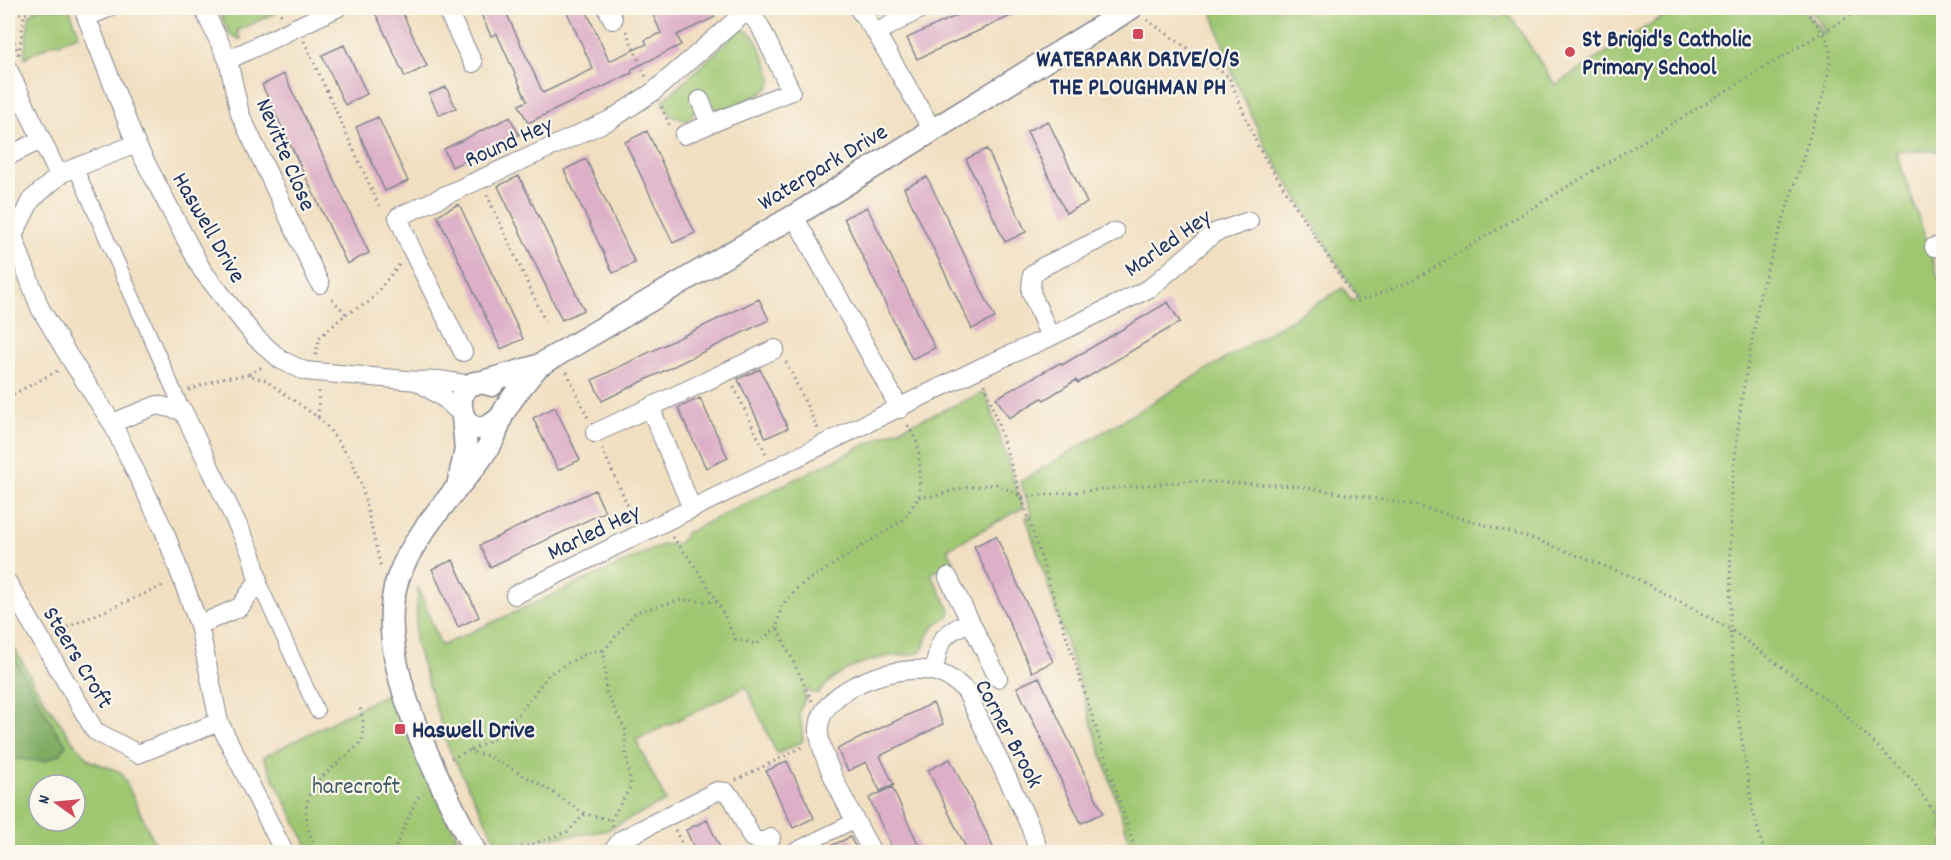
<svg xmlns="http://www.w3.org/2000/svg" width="1951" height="860" font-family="Dekko,sans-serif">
  <rect width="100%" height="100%" fill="#fbf7ec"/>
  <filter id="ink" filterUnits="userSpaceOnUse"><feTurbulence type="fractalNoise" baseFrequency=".0167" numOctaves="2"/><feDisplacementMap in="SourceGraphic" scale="12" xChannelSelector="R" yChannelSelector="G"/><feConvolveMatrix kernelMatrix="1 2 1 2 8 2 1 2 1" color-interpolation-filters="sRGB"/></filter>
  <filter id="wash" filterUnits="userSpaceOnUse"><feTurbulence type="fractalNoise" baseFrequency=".008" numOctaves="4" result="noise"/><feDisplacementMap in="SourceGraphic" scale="24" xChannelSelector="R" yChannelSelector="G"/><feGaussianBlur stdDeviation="1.35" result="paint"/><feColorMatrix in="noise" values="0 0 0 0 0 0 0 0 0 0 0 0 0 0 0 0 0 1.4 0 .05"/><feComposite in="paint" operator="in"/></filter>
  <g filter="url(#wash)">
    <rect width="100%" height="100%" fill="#f1dfc1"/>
    <path fill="#9fc772" stroke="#5d7b68" stroke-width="1.5" fill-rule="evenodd" d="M38 8H69L79 34 57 44 56 42 24 58 29 16Z
      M217 8H274L277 12 237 31 241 39H238L229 33Z
      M1211 8H1488L1496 20 1508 12 1555 85 1676 8H1801L1825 34 1824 28 1809 8H1943V151H1896L1943 290V852H1133L1026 517 1032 515 1020 482 1343 288 1352 301 1358 297 1266 147 1233 75Z
      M741 29C746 30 747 30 750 33 757 38 774 76 771 83 768 94 729 110 718 110L709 102 695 110 693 114 687 121 671 116 663 101Z
      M985 392 1023 508 947 549 954 561 931 574 950 610 948 617C938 622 930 628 926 640 924 645 925 648 920 652 913 657 901 654 892 656 865 660 836 670 819 693H811L809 689 803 692 806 697 798 714C804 723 801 730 803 741L777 754 746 687 636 740 666 801 605 831 498 845 448 747 415 642 418 587 441 646 664 544C676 546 680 544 686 533L883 436Z
      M8 637 40 694 74 743 91 761 121 772 159 852H8ZM39 785H75V821H39Z
      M388 693 464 852H311L263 757Z"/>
    <path fill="#7fac64" stroke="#4d6e61" stroke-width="1.5" d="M8 647 55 729 66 744 61 754 44 761 8 758Z"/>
    <g id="blocks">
      <path fill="#ddb0c8" d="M373 8H400L427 66 405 77Z
        M478 8H504L543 93 593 69 565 8H585L609 61 647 44 645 40 661 33 650 8H710L715 17 677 35 681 45 632 69V73L528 123 519 105 527 101 497 34 491 36Z
        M973 8H1028L917 59 907 38Z
        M344 45 367 94 345 105 322 55Z
        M284 74 369 253 347 264 262 85Z
        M446 87 456 108 439 115 429 94Z
        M378 117 408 181 385 191 356 127Z
        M510 117 519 135 452 167 444 149Z
        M1048 121 1087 203 1066 213 1027 131Z
        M647 131 695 233 673 243 625 142Z
        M987 149 1026 232 1005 242 966 159Z
        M586 159 635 263 613 273 564 170Z
        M519 176 584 310 562 320 498 186Z
        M927 177 995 318 972 329 904 188Z
        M459 204 523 339 501 349 437 215Z
        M867 207 935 348 912 359 844 218Z
        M759 299 769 320 602 401 592 380Z
        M1168 302 1180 322 1078 383 1076 380 1044 400 1042 398 1009 418 996 398 1060 363 1062 365Z
        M760 369 788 428 766 438 738 379Z
        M700 398 728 458 706 468 678 408Z
        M555 407 580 460 558 470 533 418Z
        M595 490 605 512 490 567 480 545Z
        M996 536 1053 662 1032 672 974 546Z
        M453 560 479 617 458 627 432 569Z
        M1039 677 1103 813 1081 823 1017 687Z
        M933 703 943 724 880 756 894 785 880 791 866 762 848 771 837 749Z
        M950 759 989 838 995 852H968L941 797 928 770Z
        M787 761 814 818 793 828 766 771Z
        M892 787 911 829 922 852H894L888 839 869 798Z
        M707 820 715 837 722 852H696L686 830Z
        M850 837 858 852H817L844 840Z"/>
    </g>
  </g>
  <g filter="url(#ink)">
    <use href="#blocks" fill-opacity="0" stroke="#868790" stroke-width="1.5"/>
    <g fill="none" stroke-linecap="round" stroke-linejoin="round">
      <g stroke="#868790" stroke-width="16">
        <path id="pedestrian" d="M76 169 183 411
          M258 581 317 711
          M791 852 856 820"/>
      </g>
      <g stroke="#868790" stroke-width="20">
        <path id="minor" d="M83 8 136 144 202 270 255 337 281 360 305 371 417 381 439 380 471 385
          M203 8 228 60 240 114 320 284
          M446 8 473 63
          M607 8 613 20
          M858 8 876 33 933 131
          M87 17 108 8
          M876 33 922 8
          M228 60 337 8
          M8 69 59 176
          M710 124 791 91 760 26 747 10
          M684 135 710 124 700 100
          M136 144 62 173 31 200 13 236 40 308 68 355 112 423 164 530 199 625 219 722 284 852
          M8 156 41 140
          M794 216 900 409
          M1934 247 1944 248
          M1050 337 1031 292 1032 275 1042 267 1115 232
          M463 352 411 248 398 217 610 120 653 92 750 8
          M417 381 445 399 461 414
          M650 407 692 509
          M112 423 157 405 183 411 252 555 258 581 240 607 199 625
          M595 433 775 349
          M948 577 970 621
          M8 583 95 731 138 754 219 722
          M515 595 980 368 1050 337 1150 288 1214 233 1249 221
          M934 671C940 637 940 637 970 621L998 678
          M612 852 621 840 717 791 726 792 733 799 752 838 762 842 771 838
          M872 852C858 825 817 756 819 728 821 686 903 662 936 672 949 676 957 682 966 691L1030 826 1039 852"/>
      </g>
      <g stroke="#868790" stroke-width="25">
        <path id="tertiary" d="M479 383 538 366 794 216 1131 8
          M492 385C443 367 457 456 499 419
          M459 481 466 450 463 417
          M475 852C440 781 370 658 398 578 414 534 450 498 478 462 483 455 489 447 493 439 498 430 499 419 505 410 514 394 526 380 538 366"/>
      </g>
      <path stroke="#868790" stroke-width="3" stroke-dasharray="1.5 4.5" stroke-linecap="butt" d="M278 8 282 17
        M8 9C19 13 25 17 35 8
        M1147 20 1229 77 1259 149 1357 302 1412 281 1863 8
        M8 25 19 56
        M626 31 646 77
        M304 41 381 210
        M19 54 24 14
        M661 107 670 126
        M487 195 545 321
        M346 314 369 302 399 265
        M316 355 319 338 346 314 330 297
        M786 362 818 429
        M567 372 588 418
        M249 374 262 367
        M985 384 1136 852
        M734 387 766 454
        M189 390 223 378 248 375 265 380 323 421 352 461 362 487 381 568
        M8 397 59 370
        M318 417 319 388
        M602 449 634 519
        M919 497 935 496 962 488 997 484 1023 497 1190 481 1296 486 1415 505 1534 539 1636 578 1730 629 1838 708 1912 780 1944 827
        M672 537C700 570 718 600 735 639L757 644 777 627
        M56 632 165 585
        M812 701 777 627 781 607 798 587 903 520 919 497 920 472 918 444 907 424
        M471 750 497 737 524 707 549 674 577 658 592 652 604 650
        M451 758 469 751 488 756 543 786 585 814 611 820
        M736 780 803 747
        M613 826 611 820 631 786 625 745 626 731 606 693 604 650 636 612 681 600 719 602
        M675 830 686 852
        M320 852C313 844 311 837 308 827 297 781 339 768 363 740V720L360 708
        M393 852 417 798 423 794
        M510 852 567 832 585 814
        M1764 852 1753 811 1738 715 1730 629 1731 493 1741 403 1761 289 1825 89C1835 44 1832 43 1804 8"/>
      <use href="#pedestrian" stroke="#fff" stroke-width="14"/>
      <use href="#minor" stroke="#fff" stroke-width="18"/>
      <use href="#tertiary" stroke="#fff" stroke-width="22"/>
    </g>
  </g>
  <g fill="#d1495b" stroke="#fbf7ec" stroke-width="2">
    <rect x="1132" y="28" width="12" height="12" rx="3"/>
    <circle cx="1570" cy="52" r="6"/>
    <rect x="394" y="723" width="12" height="12" rx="3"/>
  </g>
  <g text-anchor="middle" stroke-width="4.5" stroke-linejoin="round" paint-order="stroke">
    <g font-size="24" font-weight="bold" fill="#1b2f5e" stroke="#fbf7ec" text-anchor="start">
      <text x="1582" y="46">St Brigid's Catholic<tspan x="1582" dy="28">Primary School</tspan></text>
      <text x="1138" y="66" text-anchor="middle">WATERPARK DRIVE/O/S<tspan x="1138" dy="28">THE PLOUGHMAN PH</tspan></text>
      <text x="412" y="737">Haswell Drive</text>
    </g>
    <g font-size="24" fill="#1b2f5e" stroke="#fbf7ec">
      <text transform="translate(508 141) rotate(-24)" y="8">Round Hey</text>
      <text transform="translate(287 154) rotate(67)" y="8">Nevitte Close</text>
      <text transform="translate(822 166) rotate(-31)" y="8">Waterpark Drive</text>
      <text transform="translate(210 227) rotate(60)" y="8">Haswell Drive</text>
      <text transform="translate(1167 242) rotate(-35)" y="8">Marled Hey</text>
      <text transform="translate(593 531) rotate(-26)" y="8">Marled Hey</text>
      <text transform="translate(79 657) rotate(59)" y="8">Steers Croft</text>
      <text transform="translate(1010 733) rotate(62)" y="8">Corner Brook</text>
    </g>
    <g font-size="24" fill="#435d64" stroke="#fbf7ec">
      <text x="356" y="793">harecroft</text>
    </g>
  </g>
  <rect width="1951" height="860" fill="none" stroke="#fbf7ec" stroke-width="30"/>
  <g transform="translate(57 803) rotate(285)"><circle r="28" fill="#fbf7ec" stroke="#a1a7b3" stroke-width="1.5"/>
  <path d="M0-4.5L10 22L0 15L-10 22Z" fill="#d1495b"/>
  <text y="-9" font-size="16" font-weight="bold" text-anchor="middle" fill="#1b2f5e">N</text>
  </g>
</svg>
